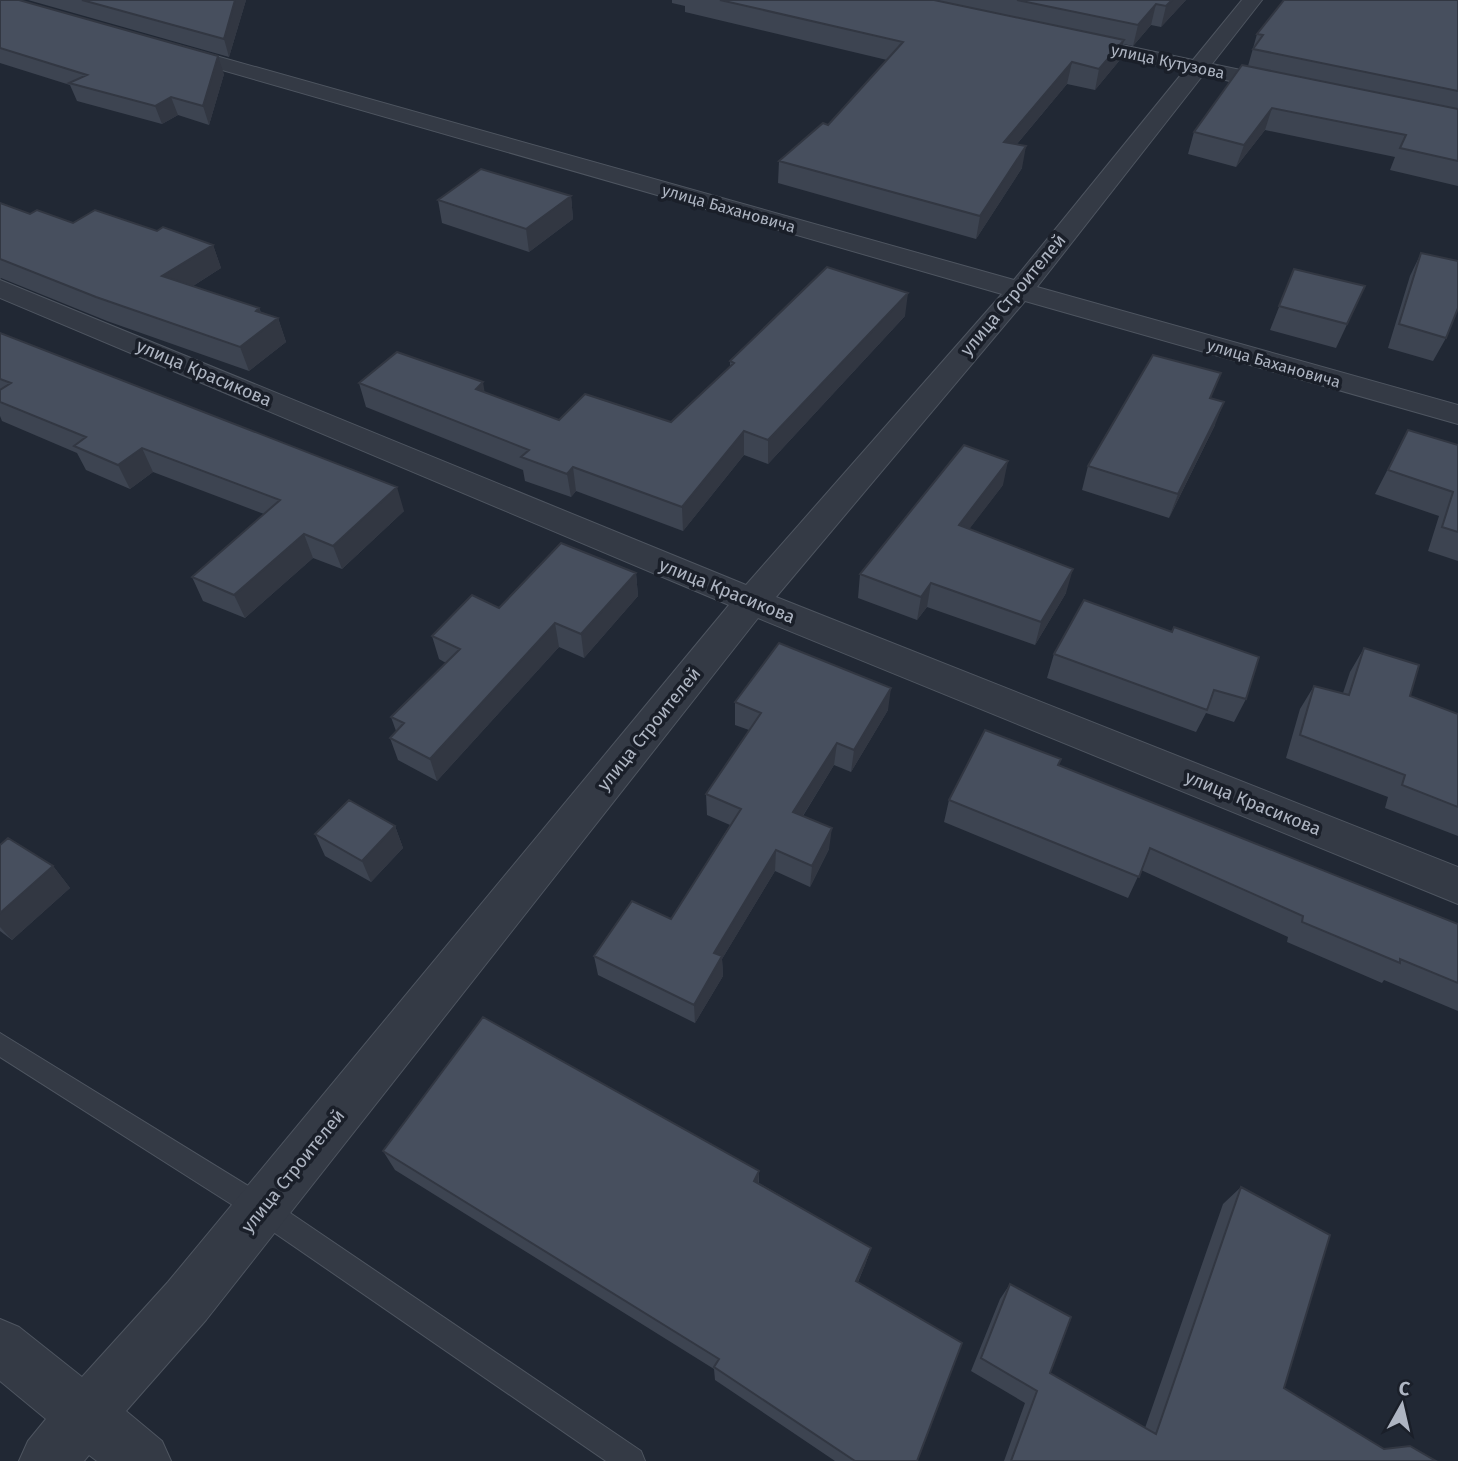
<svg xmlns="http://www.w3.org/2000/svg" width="1458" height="1461" font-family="'Fira Sans',sans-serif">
  <rect width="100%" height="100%" fill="#212834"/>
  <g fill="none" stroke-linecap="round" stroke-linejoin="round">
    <g stroke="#4e5560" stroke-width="2">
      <path id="lane" d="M0 1033 271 1200 641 1451 645 1461H606L253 1218 0 1057Z"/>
    </g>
    <g stroke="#4e5560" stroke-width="2">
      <path id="street" d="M1242 0H1262L1212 64 1293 81 1296 86 1293 91 1285 93 1203 75 1037 287 1458 405V424L1025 301 776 597 1458 867V904L758 618 206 1320 126 1411 162 1441 171 1461H97L89 1455 84 1461H19L28 1441 46 1419 0 1381V1319L19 1327 82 1377 168 1282 729 605 0 298V280L746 585 1002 294 163 53 160 49 163 45H177L1014 280 1184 71 1063 44 1060 40 1063 36 1070 34 1193 60Z"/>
    </g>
    <use href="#lane" fill="#343a45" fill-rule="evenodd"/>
    <use href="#street" fill="#343a45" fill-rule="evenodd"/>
  </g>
  <path fill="#3d4451" d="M0 0 224 74 209 125 178 115 162 124 77 101 70 85 0 63Z
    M28 0H246L229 57Z
    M672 0H1186L1161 27 1151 25 1133 46 1124 44 1119 61 1095 90 1067 84 1017 144 1022 168 976 239 778 183 779 161 828 125 887 60 685 12V6L672 3Z
    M1458 0V186L1390 170 1395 157 1265 130 1236 167 1188 154 1194 132 1248 66 1257 34Z
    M571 196 573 219 529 252 442 223 438 200Z
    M0 203 30 214 73 223 157 231 213 245 221 268 193 286 259 308 261 312 278 318 286 342 249 371 107 321 1 278 0 280Z
    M1421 253 1446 338 1433 361 1388 348 1410 276Z
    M1294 269 1365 286 1336 348 1270 330Z
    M905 316 768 464 744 455 683 531 576 491 571 497 525 481 523 470 366 407 359 383 485 392 559 420 671 422 730 367V361Z
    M0 333 404 511 342 569 313 558 245 618 203 601 192 577 264 514 153 472 130 489 86 470 77 453 2 421 0 416Z
    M1212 398 1215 425 1169 518 1082 490 1088 466Z
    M1408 430 1458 445V561L1428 551 1439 516 1375 494Z
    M1003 485 969 529 1066 593 1035 645 927 607 917 620 858 598 860 574Z
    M636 573 638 596 584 658 559 647 437 781 398 760 390 738 396 731 391 717 446 663 439 659 432 636 499 608Z
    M1084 600 1246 699 1234 722 1206 713 1196 732 1047 678 1054 654Z
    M1364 648 1410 696 1458 714V836L1385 808 1388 797 1286 758 1300 709 1314 686 1343 693 1350 672Z
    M735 702 888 710 851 772 834 765 803 816 829 849 810 887 775 871 722 959 723 976 695 1023 598 975 594 956 671 919 730 825 707 815 706 794 749 730 735 725Z
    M1059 765 1458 924V1011L1384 980 1382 983 1287 942 1288 937 1141 870 1128 898 944 822 949 800Z
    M395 826 403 848 371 882 325 856 315 834Z
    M0 845 53 866 70 888 12 940 0 931Z
    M383 1151 759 1171V1183L871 1248 865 1265 858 1282 917 1461H835L715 1380 714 1369 395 1170Z
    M1241 1187 1284 1388 1384 1449 1436 1461H1004L1025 1403 971 1371 1000 1299 1010 1284 1050 1373 1145 1428 1223 1204Z"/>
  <path fill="#323742" d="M235 0H246L229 57 224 39Z
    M1172 0H1186L1161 27 1166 6Z
    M1156 4 1151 25 1133 46 1138 25Z
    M1124 40 1119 61 1095 90 1099 69Z
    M218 56 224 74 209 125 203 106Z
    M1072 62 1067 84 1000 164 1004 142Z
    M171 97 178 115 162 124 155 106Z
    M1272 108 1265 130 1236 167 1244 145Z
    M1026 146 1022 168 976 239 980 216Z
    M571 196 573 219 529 252 526 229Z
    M213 245 221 268 171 300 162 276Z
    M908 293 905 316 768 464V440Z
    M259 308 266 327 278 318 286 342 249 371 240 347 256 311Z
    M483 382 487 406 476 389Z
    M1224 402 1215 425 1169 518 1178 494Z
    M744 431V455L683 531 682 507Z
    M142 448 153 472 130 489 118 465Z
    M1008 461 1003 485 954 549 959 525Z
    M573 467 576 491 571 497 567 474Z
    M397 487 404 511 342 569 333 546Z
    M304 534 313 558 245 618 234 595Z
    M1073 569 1066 593 1035 645 1041 622Z
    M636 573 638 596 584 658 581 634Z
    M931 583 927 607 917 620 921 597Z
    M555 623 559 647 437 781 430 759Z
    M891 688 888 710 851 772 854 750Z
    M837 743 834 765 792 833 793 812Z
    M395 826 403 848 371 882 362 861Z
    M832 828 829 849 810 887 812 866Z
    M776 850 775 871 722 959 723 976 695 1023 694 1005 714 953Z
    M53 866 70 888 12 940 0 927V913Z
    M759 1171 758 1190 754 1181Z
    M871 1248 865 1265 851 1297 856 1281Z"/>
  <path fill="#474f5e" stroke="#323742" stroke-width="2" d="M0 0H19L218 56 203 106 171 97 155 106 69 83 87 75 0 48Z
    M82 0H235L224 39Z
    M720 0H934L1124 40 1099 69 1072 62 1004 142 1026 146 980 216 779 161 823 123 828 125 903 42Z
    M1017 0H1172L1166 6 1156 4 1138 25Z
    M1284 0H1458V91L1253 49 1263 35 1257 34Z
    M1242 65 1458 109V161L1400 148 1406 135 1272 108 1244 145 1194 132Z
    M481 169 571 196 526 229 438 200Z
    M0 203 30 214 37 210 73 223 95 210 157 231 163 227 213 245 162 276 259 308 256 311 278 318 240 347 96 297 0 259Z
    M1421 253 1458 261V308L1446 338 1399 324Z
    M827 267 908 293 768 440 744 431 682 507 573 467 567 474 521 457 529 450 359 383 397 352 483 382 476 389 559 420 585 394 671 422 734 363 730 361Z
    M1294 269 1365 286 1347 324 1279 306Z
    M0 333 397 487 333 546 304 534 234 595 192 577 280 500 142 448 118 465 74 446 86 437 0 402V390L11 383 0 379Z
    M1153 355 1221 373 1210 398 1224 402 1178 494 1088 466Z
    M1408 430 1458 445V532L1442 527 1453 492 1388 470Z
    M964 445 1008 461 959 525 1073 569 1041 622 931 583 921 597 860 574Z
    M561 543 636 573 581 634 555 623 430 759 390 738 404 723 391 717 460 649 432 636 472 595 499 608Z
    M1084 600 1172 632 1174 627 1259 657 1246 699 1214 690 1207 710 1054 654Z
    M779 643 891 688 854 750 837 743 793 812 832 828 812 866 776 850 714 953 722 956 694 1005 594 956 632 901 671 919 741 809 706 794 761 713 735 702Z
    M1364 648 1419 665 1410 696 1458 714V807L1402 785 1405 775 1300 735 1314 686 1349 695Z
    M985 730 1061 759 1058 765 1458 924V983L1400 959V963L1302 922 1303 916 1150 848 1139 877 949 800Z
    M349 800 395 826 362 861 315 834Z
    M8 838 53 866 0 913V845Z
    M483 1017 759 1171 754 1181 871 1248 856 1281 962 1343 917 1461H855L714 1367 719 1359 383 1151Z
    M1241 1187 1330 1235 1284 1388 1384 1449 1410 1446 1436 1461H1011L1037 1391 981 1358 1010 1284 1071 1317 1050 1373 1156 1434Z"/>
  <g text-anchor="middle" stroke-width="7" stroke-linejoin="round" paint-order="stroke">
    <g font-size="16" fill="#aeb5c2" stroke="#1a1f29">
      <text transform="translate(1168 61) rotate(12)" y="6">улица Кутузова</text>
      <text transform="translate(729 208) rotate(16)" y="6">улица Бахановича</text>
      <text transform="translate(1274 363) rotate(16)" y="6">улица Бахановича</text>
    </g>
    <g font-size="18" fill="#aeb5c2" stroke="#1a1f29">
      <text transform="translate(1013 295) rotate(-50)" y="6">улица Строителей</text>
      <text transform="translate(204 373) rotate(23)" y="6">улица Красикова</text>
      <text transform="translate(727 591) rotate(22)" y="6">улица Красикова</text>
      <text transform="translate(649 729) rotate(-51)" y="6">улица Строителей</text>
      <text transform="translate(1253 803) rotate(22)" y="6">улица Красикова</text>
      <text transform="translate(293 1171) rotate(-51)" y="6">улица Строителей</text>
    </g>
  </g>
  <g transform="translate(1402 1405) rotate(8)" stroke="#1a1f29" stroke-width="5" paint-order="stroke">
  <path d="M0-5L12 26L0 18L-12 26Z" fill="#aeb5c2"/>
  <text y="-10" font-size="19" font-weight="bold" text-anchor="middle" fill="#aeb5c2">С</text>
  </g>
</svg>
